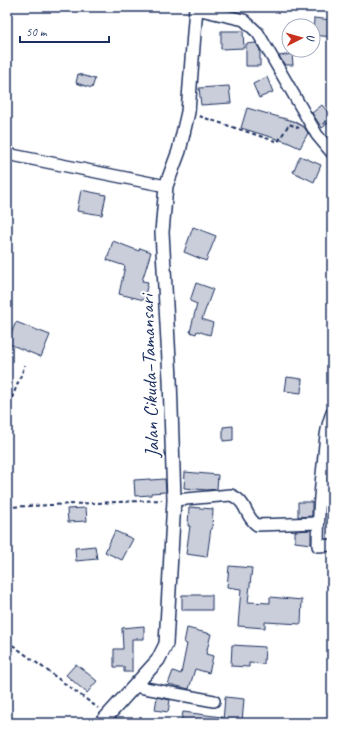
<svg xmlns="http://www.w3.org/2000/svg" width="339" height="730" font-family="Caveat,sans-serif">
  <rect width="100%" height="100%" fill="#fff"/>
  <filter id="ink" filterUnits="userSpaceOnUse"><feTurbulence type="fractalNoise" baseFrequency=".025" numOctaves="2"/><feDisplacementMap in="SourceGraphic" scale="8" xChannelSelector="R" yChannelSelector="G"/><feConvolveMatrix kernelMatrix="1 2 1 2 8 2 1 2 1" color-interpolation-filters="sRGB"/></filter>
  <g filter="url(#ink)">
    <path fill="#caceda" stroke="#1b2f5e" d="M314 18 332 20V37L313 35Z
      M221 31H243L244 48 221 49Z
      M256 43 260 50V66H246V44Z
      M292 54 293 65H285L279 56Z
      M78 74 95 79 92 88 76 83Z
      M267 77 273 92 259 98 253 84Z
      M229 86 231 103 201 105 199 88Z
      M322 105 332 117V120L322 128 312 113Z
      M247 108 293 121 304 127 308 133 300 148 287 142 241 128Z
      M300 156 321 165 314 182 293 172Z
      M81 190 106 195 102 215 77 211Z
      M193 227 216 236 206 261 184 252Z
      M113 241 139 251 140 248 151 252 142 281 148 282 144 300 119 294 125 266 107 260Z
      M196 283 213 289 202 319 213 323 210 335 197 331 196 334 190 332 197 304 190 301Z
      M16 322 50 335 41 357 7 343Z
      M287 377 302 379 301 393 285 391Z
      M233 426V440L223 441V427Z
      M185 472 218 475 217 489 207 490 184 488Z
      M150 479V480L165 479 166 492 151 493V495L135 496 134 480Z
      M298 502H312V516L298 517Z
      M189 507 213 509 212 528H211L207 557 186 554 190 526H188Z
      M86 508 87 521 68 522 67 509Z
      M311 530V544L295 542V531Z
      M115 531 133 539 122 560 105 552Z
      M95 546 97 559 76 561 75 548Z
      M229 566 252 568 248 602 270 603V597L302 600 301 624 265 622V628L238 626 241 589 227 587Z
      M182 595H212V610H182Z
      M144 626V639H132V672H124V667H114V649H123L122 628Z
      M187 628 211 634 206 654 213 656 209 673 195 669 189 689 168 684 173 671 181 674 187 644 184 643Z
      M232 645 265 647 264 664 249 663V667L231 666Z
      M76 664 97 681 87 693 66 675Z
      M157 697 170 700 168 712 155 710Z
      M225 697 244 699 242 722 223 721Z
      M183 712 222 717 221 723H181Z"/>
    <g fill="none" stroke-linecap="round" stroke-linejoin="round">
      <g stroke="#1b2f5e" stroke-width="14">
        <path id="minor" d="M196 9 244 20 258 33 317 135 332 153
          M7 154 166 186
          M332 413C325 429 325 448 323 465 320 492 318 518 318 546L332 545
          M174 500 231 495C248 502 244 516 257 525L318 523
          M134 686 214 701"/>
      </g>
      <g stroke="#1b2f5e" stroke-width="16">
        <path id="tertiary" d="M101 723 158 660 166 644 174 500 170 379 162 232 166 186 179 151 188 112 196 7"/>
      </g>
      <path stroke="#1b2f5e" stroke-width="2" stroke-dasharray="4 3" stroke-linecap="butt" d="M199 116 278 142 289 124 299 128
        M324 124 332 109
        M7 454 10 403 25 365
        M7 507 162 500
        M7 641 98 708"/>
      <use href="#minor" stroke="#fff" stroke-width="11"/>
      <use href="#tertiary" stroke="#fff" stroke-width="13"/>
    </g>
  </g>
  <g text-anchor="middle" stroke-width="4" stroke-linejoin="round" paint-order="stroke">
    <g font-size="20" fill="#1b2f5e" stroke="#fff">
      <text transform="translate(149 376) rotate(-92)" y="7">Jalan Cikuda–Tamansari</text>
    </g>
  </g>
  <rect width="339" height="730" fill="none" stroke="#fff" stroke-width="24"/>
  <rect x="12" y="12" width="315" height="706" fill="none" stroke="#1b2f5e" stroke-width="1.5" filter="url(#ink)"/>
  <g transform="translate(301 38) rotate(84)"><circle r="19" fill="#ffffff" stroke="#a4acbf"/>
  <path d="M0-3L7 15L0 10L-7 15Z" fill="#c8321e"/>
  <text y="-6" font-size="11" font-weight="bold" text-anchor="middle" fill="#1b2f5e">U</text>
  </g>
  <path d="M20 36v6h89v-6" fill="none" stroke="#1b2f5e" stroke-width="2"/>
  <text x="26" y="36" font-size="12" fill="#1b2f5e" stroke="#ffffff" stroke-width="3" paint-order="stroke">50 m</text>
</svg>
